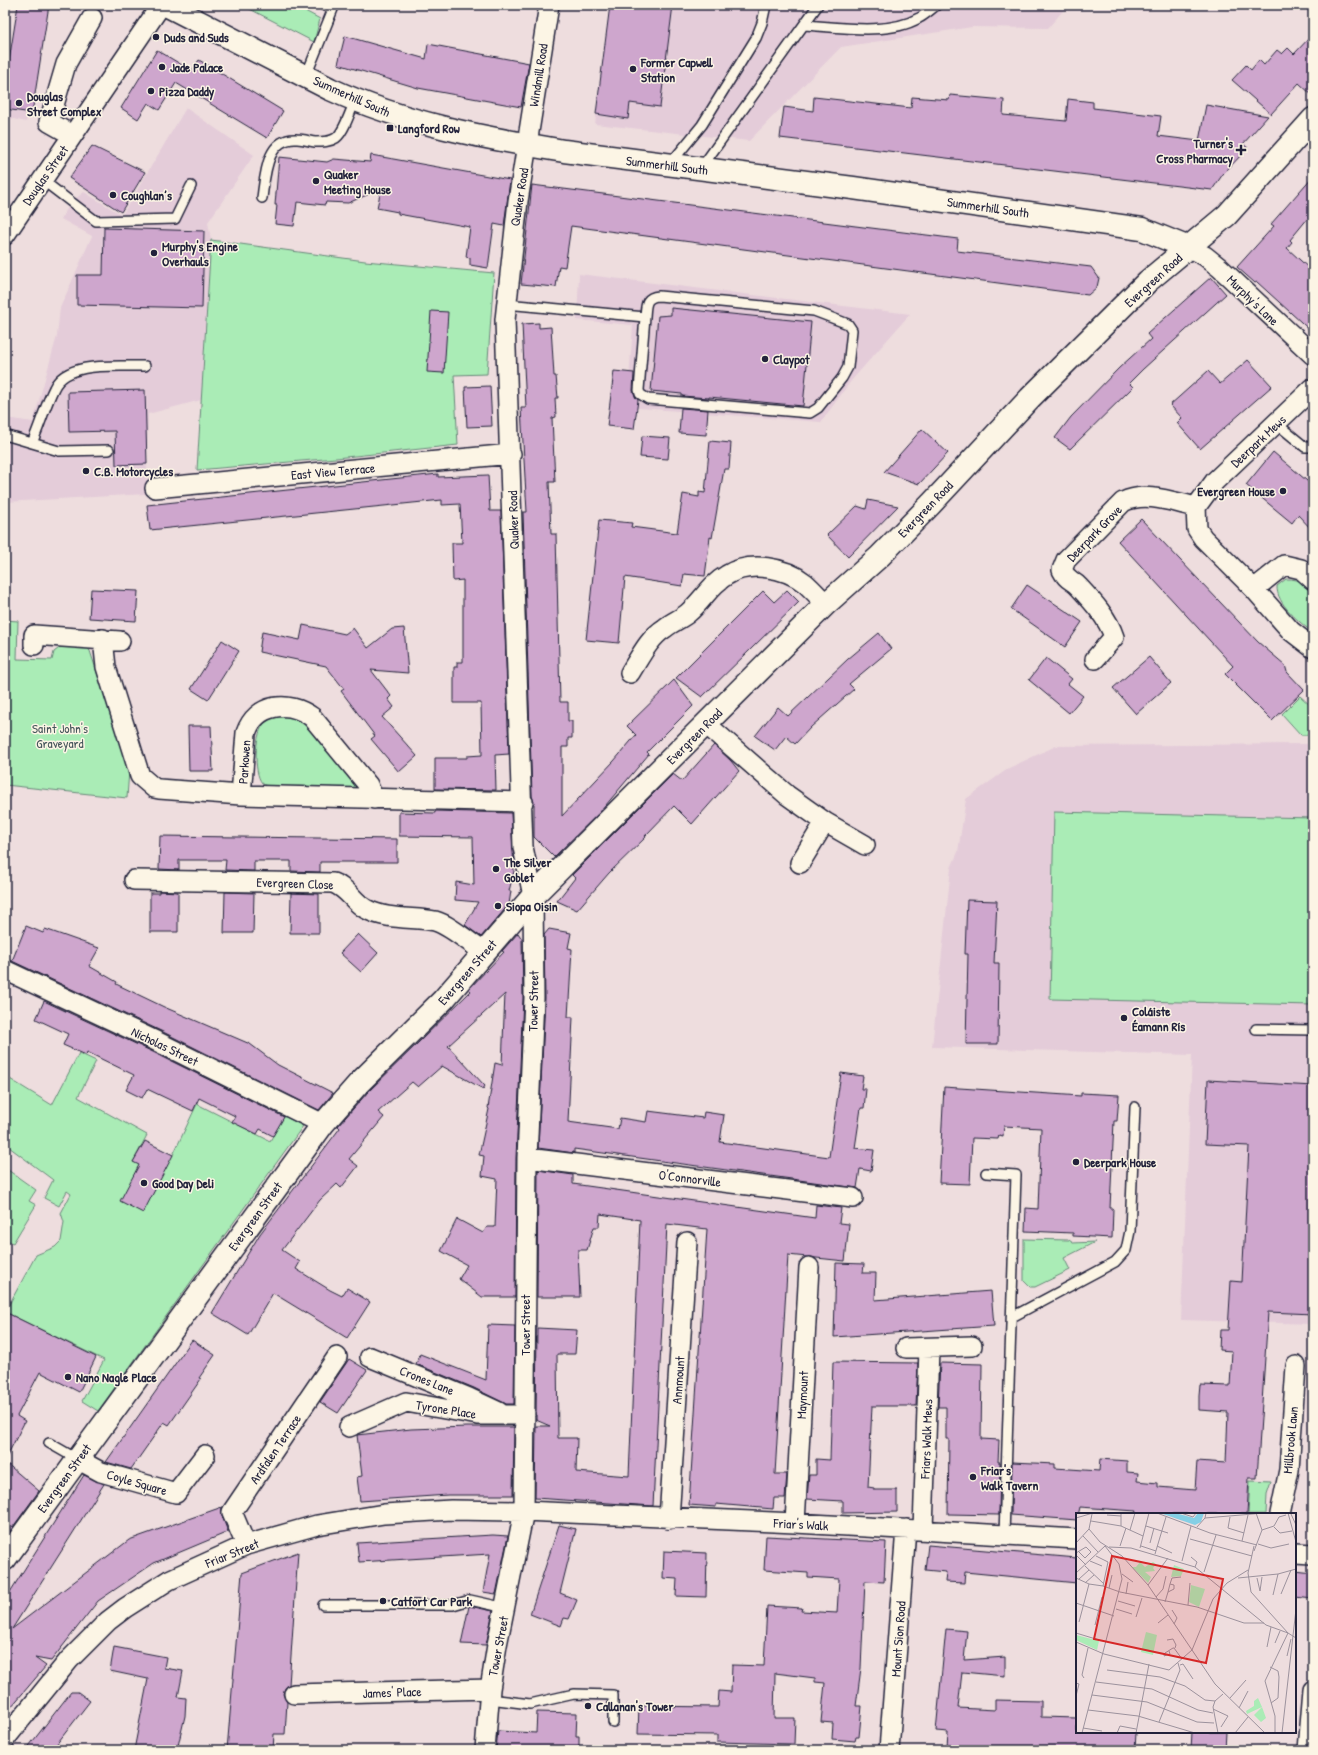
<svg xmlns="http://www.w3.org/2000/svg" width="1318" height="1755" font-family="'Patrick Hand',sans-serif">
  <rect width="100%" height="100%" fill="#eeddde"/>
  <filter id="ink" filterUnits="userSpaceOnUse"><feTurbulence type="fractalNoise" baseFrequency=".025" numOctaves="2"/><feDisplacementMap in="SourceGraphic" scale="8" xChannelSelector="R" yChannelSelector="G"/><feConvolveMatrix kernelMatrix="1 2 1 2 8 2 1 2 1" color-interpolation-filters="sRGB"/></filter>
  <g filter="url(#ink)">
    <path fill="#e4ccd9" d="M623 5H1068L1048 28 972 27 841 47 749 141 595 124 607 32Z
      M5 85 35 90 26 122 5 117Z
      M186 108 254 155 208 222 211 240 201 400 148 414 146 494 5 502V418L33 422 57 336 60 308 92 236 61 219 71 202 84 192 122 215Z
      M579 274 910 314 851 381 821 422 627 407 633 325 577 320Z
      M1313 744V1324L1181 1320 1192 1055 932 1047 951 868 958 852 966 799 1009 768 1056 746Z"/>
    <path fill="#aaecb6" stroke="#668778" d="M242 5H294L320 19 314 42Z
      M211 240 365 261 494 273 487 374 454 375 458 445 336 458 197 470Z
      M1286 579C1318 578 1313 608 1313 633 1300 622 1276 604 1277 586Z
      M5 620 18 621 17 659 52 660 54 652 63 645 86 646 90 651 129 770 127 798 5 785Z
      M1300 696 1311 706 1313 705V735H1301L1282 714Z
      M282 715C289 716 294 717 300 721 313 732 352 774 357 789H273C270 787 265 786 262 783 253 772 255 736 263 725 268 719 275 717 282 715Z
      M1054 812 1313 818V1005L1050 999Z
      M79 1053 96 1061 78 1097 147 1135 133 1162 173 1155 197 1104 270 1141 284 1116 303 1126 98 1411 82 1401 104 1360 5 1312 36 1255 55 1247 61 1241 64 1222 61 1213 71 1194 67 1191 59 1206 44 1198 53 1180 5 1144V1076L52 1105Z
      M5 1168 36 1190 29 1201 36 1205 13 1243 5 1239Z
      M1024 1239 1069 1240 1073 1243 1095 1242 1064 1258 1070 1270 1035 1287H1030L1024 1281Z
      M1250 1481 1271 1482 1267 1494 1266 1514H1248Z"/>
    <path fill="#cea6cd" stroke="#22223b" d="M18 5H49L32 113 5 109V86Z
      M610 5H673L660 107 630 103 628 119 596 114Z
      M1313 34V96L1299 83 1271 114 1232 80 1246 65 1251 70 1259 60 1264 65 1277 50 1282 54 1288 48 1294 54Z
      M345 36 426 59 428 44 529 63 521 107 418 88 338 64Z
      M157 50 192 71 199 60 283 111 267 138 176 83 159 110 148 103 138 119 121 108Z
      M950 95 1004 100 1003 115 1066 121 1068 99 1093 102V108L1161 116 1158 136 1199 141 1206 105 1268 116 1243 144 1248 148 1223 174 1212 190 780 138 784 107 813 111 814 97 911 108 912 97 949 100Z
      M92 146 145 172 121 212 69 178Z
      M371 155 510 180 504 226 494 224 488 268 470 265V258L466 257 470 227 398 214V212L377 208 381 189 348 203 326 202 325 205 297 202 294 226 275 224 277 205H275L279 157 327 162 334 159 370 162Z
      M1313 176V212L1290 240 1292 242 1287 248 1313 272V333L1257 282 1255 283 1237 267 1274 226 1271 224Z
      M532 185 958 239 957 251 1091 267 1099 278 1097 287 1088 295 571 226 565 267 559 266 556 287 521 284Z
      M104 228 204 231 202 308 77 305V275H103Z
      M1211 277 1226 294 1143 369 1129 383 1133 387 1070 449 1055 438 1071 417 1119 368 1151 339 1147 334Z
      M671 308 811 322 803 406 709 397V398L682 396V394L651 391 658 316 671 315Z
      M431 311 448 312 444 373 427 372Z
      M539 323V328L551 327 554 376H556L558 398H555L556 417 552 418 555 482H549L551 534H556L560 702H568V721H572V738H568V747H562V816L614 761 636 735 627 726 674 680 693 706 647 752 649 754 600 812 554 857 534 837V802L532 796 523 512H527L521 408H526L522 324Z
      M1248 360 1272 386 1200 449 1177 423 1182 418 1170 405 1208 371 1220 384Z
      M614 371 634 373 633 391 638 400 634 429 607 426Z
      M490 386 492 426 467 427 465 387Z
      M145 390 147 464 116 465 115 431 69 432 68 392Z
      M681 408 708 410 706 435 679 433Z
      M922 429 948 453 919 484 884 472Z
      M642 436 670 438 668 459 640 457Z
      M710 441 731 443 729 469H724L712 538 710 537 705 576 684 574 682 586 625 577 619 643 586 640 599 520 632 523 631 527 677 533 683 494 699 497V492L705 493Z
      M1273 452 1313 486V531L1298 515 1292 523 1246 485Z
      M438 474V477L488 475 490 511H501L509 754 495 755 496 790 435 789V758H467V756L482 755 481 703H454V667H457V662H463V580L453 581 452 543H462L460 504 442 505V500L150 530 147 505Z
      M868 500 898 506 848 557 827 535 857 506 866 509Z
      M1141 519 1258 642 1285 665 1287 672 1304 690 1272 721 1225 674 1233 666 1118 541Z
      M1027 585 1082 622 1065 647 1011 609Z
      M91 589 138 591 136 621 89 618Z
      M787 590 799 602 702 697 676 678 763 591 774 602Z
      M303 625 345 634 353 628 368 648 392 629 404 628 408 673 371 670 391 696 388 699 394 707 382 717 417 756 399 772 371 739 375 736 341 691 344 689 326 666 259 652 262 632 300 640Z
      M879 633 891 649 849 684 854 689 811 727 795 744 786 736 775 750 755 736 778 707 788 716 848 659Z
      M222 640 239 651 208 700 191 689Z
      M1149 657 1171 683 1136 714 1113 688Z
      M1046 658 1072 679 1068 684 1083 696 1069 713 1029 680Z
      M188 726H211L213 771H189Z
      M714 745 731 761 739 771 692 824 674 806 645 836 646 837 609 873 577 910 557 901 575 878 572 875 673 774 682 781Z
      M435 811 511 813 514 871 509 891H511L509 904 506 905 505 909 481 937 465 925 478 902 455 900 456 882 474 885 473 837 399 836V812L435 813Z
      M160 836 397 839V862H320V872L291 871V861H254V871L225 870 226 860H179V870L159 869Z
      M159 891 178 892V932H150V893H159Z
      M225 892 254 893 253 933H224Z
      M291 893 319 894V933H290Z
      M967 900 997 901 994 963H999L998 1044H966L968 954H965Z
      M26 926 43 933 45 929 99 948 89 966 117 982 116 984 164 1007 250 1044 278 1065 333 1093 319 1110 163 1032 12 961Z
      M549 929 571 933 568 948 572 949 568 1017H573L568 1122 618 1129 620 1118 646 1122 648 1111 703 1118 704 1112 724 1115 720 1142 829 1157 841 1073 863 1076 861 1089H866L864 1108H861L855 1148 874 1150 871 1171 860 1169 857 1188 574 1149V1153L538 1148 545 998 544 935Z
      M518 933 522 939 523 998 516 1158 515 1297H482L459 1279 467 1265 441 1251 457 1219 483 1233 487 1227H495L497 1179 482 1176 484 1156 479 1155 489 1109 488 1108 495 1063 502 1065 505 994 448 1046 485 1086 483 1089 442 1066 418 1087 412 1082 378 1112 384 1117 349 1159 358 1166 341 1188 337 1184 320 1200 282 1250 300 1262 296 1269 330 1290 342 1296 347 1288 370 1302 347 1338 273 1293 248 1335 212 1313 260 1234 340 1128 338 1126 368 1092 471 991 469 989 504 952 502 951Z
      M358 934 378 953 361 972 340 953Z
      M44 1001 153 1052 284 1117 273 1136 260 1129 257 1134 232 1122 235 1116 199 1098 193 1111 147 1089 142 1098 126 1090 134 1075 87 1052 86 1055 63 1045 68 1034 36 1019Z
      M1208 1080 1313 1086V1314L1268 1312 1257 1478H1249L1247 1514H1135L1136 1511 1080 1507 1077 1520 1011 1515 1012 1462 1055 1464V1468L1099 1471 1100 1459 1127 1461V1472L1138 1473 1137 1481 1158 1483V1487L1195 1490 1197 1461 1226 1463 1228 1412 1199 1410V1396L1200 1385 1230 1386 1232 1351 1219 1350 1220 1330H1228L1231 1281 1242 1282 1249 1146 1205 1144Z
      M944 1087 1081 1096V1093L1119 1095 1117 1121H1114L1110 1208H1113L1112 1238 1073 1236V1233L1025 1231 1026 1208 1038 1209 1041 1128 1004 1126 1003 1136 999 1135 998 1139 972 1138 970 1184 939 1183Z
      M145 1141 173 1155 143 1213 120 1201 139 1165 133 1162Z
      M538 1170 573 1175V1184L815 1218 816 1205 841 1208 839 1223 849 1224 845 1261 788 1255 775 1474H787L785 1498H774L773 1509 716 1504V1507L689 1505 707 1229 667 1224 653 1506 535 1498 536 1426H550L536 1420 537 1328 577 1330 575 1354H557L558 1438H577L576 1472 629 1476 640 1220 600 1214 599 1227H594L587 1250H578L580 1297H537Z
      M836 1263 864 1264 863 1273H876L875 1300 991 1291 994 1326 834 1337Z
      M5 1312 96 1357 79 1392 40 1372 17 1416 25 1421 5 1460Z
      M488 1325 515 1326 514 1404H506L474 1388 416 1364 420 1354 486 1380Z
      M192 1340 215 1355 199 1378 201 1379 169 1425 164 1422 131 1469 106 1462Z
      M349 1359 367 1370 338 1413 320 1402Z
      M833 1362 918 1363 916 1406H872L868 1487 874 1488V1490H897V1512L843 1513V1501L807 1499 809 1475H816V1459L830 1460Z
      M940 1363 982 1364 981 1439 999 1440 998 1462H1000L999 1515 948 1514 949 1439H946V1407H938Z
      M467 1427H514L513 1495H448L360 1501 357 1477 362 1476 357 1435 411 1429Z
      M5 1462 39 1491 5 1538Z
      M84 1475 104 1484 12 1629 129 1540 222 1507V1516L228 1532 154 1563 98 1601 51 1661 35 1658 46 1666 5 1714V1600Z
      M559 1525 576 1529 560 1593 577 1600 569 1619 564 1618 561 1626 530 1614Z
      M493 1535 508 1536 496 1594 483 1592 490 1554 359 1562 357 1543Z
      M766 1536 886 1542 884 1582 865 1581 861 1668 856 1706H862L859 1737H856L855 1741 832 1739 833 1723 821 1722 825 1683 815 1682V1678L775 1673 774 1718H795L794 1744 717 1742V1735L638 1734 639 1706 718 1707 719 1691 731 1692 732 1665 764 1666 767 1606 802 1608 801 1611 837 1613 839 1579 808 1577V1573L764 1570Z
      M928 1545 1077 1558V1583L965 1572 964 1583 945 1582 946 1572 925 1570Z
      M664 1551 707 1553 706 1597 676 1596 677 1579 663 1578Z
      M298 1552 289 1685 285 1688 283 1694 287 1702 285 1734H274L273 1750H227L242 1573Z
      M1295 1571 1313 1573V1599L1295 1597Z
      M469 1606 493 1611 486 1645 461 1644Z
      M946 1629 967 1631 964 1660 1005 1657V1676L962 1672 958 1708 995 1710V1700L1041 1701V1717L1077 1718V1732H1136L1135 1750 1061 1749 1060 1750H1001L947 1747 948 1732 936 1731Z
      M114 1647 166 1657 164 1668 183 1671 178 1697 186 1698 185 1716 177 1750H134L148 1679 110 1671Z
      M71 1692H78L90 1701 52 1750H26Z
      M537 1712 577 1713 576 1736H579V1750H496L498 1731 536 1733Z
      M1192 1732H1226L1225 1750H1191Z"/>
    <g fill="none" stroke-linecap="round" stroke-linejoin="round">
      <g stroke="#22223b" stroke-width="12">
        <path id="lane" d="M804 25C838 27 888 36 919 18 925 15 931 9 937 5
          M306 76 333 9 323 5
          M670 164 702 125 756 38 762 23 766 5
          M701 168 818 5
          M41 179 96 221 175 219 191 186
          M262 198C265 177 266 137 297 139 303 139 309 141 315 142 322 142 330 142 336 138 344 132 351 110 355 100
          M506 304 645 317C646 305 645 297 659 296L814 311 848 324 852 330 848 367 842 378 818 408 810 413 648 399 640 394 639 390 645 317
          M1277 424 1305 447H1313
          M5 435 59 451 109 450
          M32 443C40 425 45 406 54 388 67 360 118 367 145 366
          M1256 1029 1313 1030
          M986 1173 1016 1175 1004 1535
          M1012 1317 1115 1262 1126 1250 1130 1231 1135 1107
          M49 1443 77 1459
          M323 1605H453L470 1600 506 1608
          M490 1699 530 1704 574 1694 613 1695V1722"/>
      </g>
      <g stroke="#22223b" stroke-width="22">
        <path id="street" d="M72 135 49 122 66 64 92 18
          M5 235 161 5
          M1189 248 1205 256 1220 268 1313 355
          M1313 388 1215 481 1196 507 1197 529 1203 538 1254 589 1291 631 1313 648
          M155 488 511 454
          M1254 589 1284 565 1301 569 1313 580
          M103 639 106 667 140 776 154 788 159 789 241 795
          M34 645V635L120 641
          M1095 659 1114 637C1108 618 1093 602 1079 587 1072 579 1068 582 1062 570L1066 560 1123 502C1145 491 1173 502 1196 507
          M630 673C640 657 649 638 665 628 672 622 681 619 688 613 702 601 711 584 727 575 750 561 785 567 805 583 812 589 819 597 826 604
          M706 724 787 795 825 822 865 845
          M374 799 368 785 312 717C289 700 256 703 246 733L241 795 523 802
          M800 863 825 822
          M134 880 333 883C348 888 353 902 366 909 386 920 413 917 435 921 450 925 471 944 484 952
          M5 970 158 1042 323 1124
          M527 1158 853 1198
          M906 1348 972 1346
          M370 1357 469 1398 499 1412
          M349 1427 406 1402 478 1415H525
          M77 1459 101 1472 176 1493 205 1455
          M1280 1514 1289 1470 1296 1366
          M669 1519 687 1242
          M795 1523 809 1267
          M923 1530 929 1348
          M246 1545 232 1512 337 1357
          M1295 1553 1313 1554
          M294 1694 490 1689
          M5 1739 69 1660 108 1621 125 1608 169 1580 246 1545 317 1525 384 1514 451 1510 524 1511 795 1523 1077 1539
          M485 1750 490 1689 497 1645 524 1511 527 1158 534 998 533 896 523 847 505 320 518 201 549 5
          M889 1750 906 1529
          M1308 1750 1313 1690"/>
      </g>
      <g stroke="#22223b" stroke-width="25">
        <path id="secondary" d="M166 5 330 89C404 123 484 138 564 151L853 188 1142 229 1189 248
          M5 1559 323 1124 359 1083 443 1000 533 896 826 604 880 556 931 504 1030 398 1148 281 1227 215 1313 119"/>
      </g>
      <use href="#lane" stroke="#fcf5e5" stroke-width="9"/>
      <use href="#street" stroke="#fcf5e5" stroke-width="19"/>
      <use href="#secondary" stroke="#fcf5e5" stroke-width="22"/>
    </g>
  </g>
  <g fill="#22223b" stroke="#fcf5e5" stroke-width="1.5">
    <circle cx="156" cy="37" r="4"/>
    <circle cx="162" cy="67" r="4"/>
    <circle cx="633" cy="69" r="4"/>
    <circle cx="151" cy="91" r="4"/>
    <circle cx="19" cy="103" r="4"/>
    <rect x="386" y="124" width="8" height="8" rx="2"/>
    <path d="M1239 144h4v4h4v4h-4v4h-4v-4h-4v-4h4z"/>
    <circle cx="316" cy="181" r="4"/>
    <circle cx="113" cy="195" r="4"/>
    <circle cx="154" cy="253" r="4"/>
    <circle cx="765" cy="359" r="4"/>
    <circle cx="86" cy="471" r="4"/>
    <circle cx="1283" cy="491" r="4"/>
    <circle cx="496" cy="869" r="4"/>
    <circle cx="498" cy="906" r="4"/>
    <circle cx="1124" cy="1018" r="4"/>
    <circle cx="1076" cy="1162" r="4"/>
    <circle cx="144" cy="1183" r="4"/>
    <circle cx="68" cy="1377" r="4"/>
    <circle cx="973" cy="1477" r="4"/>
    <circle cx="383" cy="1601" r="4"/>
    <circle cx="588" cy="1706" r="4"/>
  </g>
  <g text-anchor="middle" stroke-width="3" stroke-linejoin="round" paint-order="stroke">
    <g font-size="13" font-weight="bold" fill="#22223b" stroke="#fcf5e5" text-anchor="start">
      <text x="164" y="42">Duds and Suds</text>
      <text x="641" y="67">Former Capwell<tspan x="641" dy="15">Station</tspan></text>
      <text x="170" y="72">Jade Palace</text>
      <text x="159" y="96">Pizza Daddy</text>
      <text x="27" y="101">Douglas<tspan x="27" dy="15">Street Complex</tspan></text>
      <text x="398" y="133">Langford Row</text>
      <text x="1233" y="148" text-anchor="end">Turner's<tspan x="1233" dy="15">Cross Pharmacy</tspan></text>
      <text x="324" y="179">Quaker<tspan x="324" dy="15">Meeting House</tspan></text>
      <text x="121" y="200">Coughlan’s</text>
      <text x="162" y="251">Murphy's Engine<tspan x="162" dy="15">Overhauls</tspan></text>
      <text x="773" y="364">Claypot</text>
      <text x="94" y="476">C.B. Motorcycles</text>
      <text x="1275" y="496" text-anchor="end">Evergreen House</text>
      <text x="504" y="867">The Silver<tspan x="504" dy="15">Goblet</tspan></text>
      <text x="506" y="911">Siopa Oisin</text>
      <text x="1132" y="1016">Coláiste<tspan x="1132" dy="15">Éamann Rís</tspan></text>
      <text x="1084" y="1167">Deerpark House</text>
      <text x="152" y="1188">Good Day Deli</text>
      <text x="76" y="1382">Nano Nagle Place</text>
      <text x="981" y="1475">Friar's<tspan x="981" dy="15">Walk Tavern</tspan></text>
      <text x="391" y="1606">Catfort Car Park</text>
      <text x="596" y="1711">Callanan's Tower</text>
    </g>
    <g font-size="13" fill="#22223b" stroke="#fcf5e5">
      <text transform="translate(538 75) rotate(-81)" y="5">Windmill Road</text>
      <text transform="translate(352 96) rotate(24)" y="5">Summerhill South</text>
      <text transform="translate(667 165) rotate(7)" y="5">Summerhill South</text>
      <text transform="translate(45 175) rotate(-55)" y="5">Douglas Street</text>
      <text transform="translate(519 197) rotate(-81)" y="5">Quaker Road</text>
      <text transform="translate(988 207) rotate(8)" y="5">Summerhill South</text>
      <text transform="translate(1153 280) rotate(-42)" y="5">Evergreen Road</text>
      <text transform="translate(1253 300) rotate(44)" y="5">Murphy's Lane</text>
      <text transform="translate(1258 441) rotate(-43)" y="5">Deerpark Mews</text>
      <text transform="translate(333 471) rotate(-5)" y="5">East View Terrace</text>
      <text transform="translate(925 509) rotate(-46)" y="5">Evergreen Road</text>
      <text transform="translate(513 520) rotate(-92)" y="5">Quaker Road</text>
      <text transform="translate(1094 533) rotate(-46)" y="5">Deerpark Grove</text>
      <text transform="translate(694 736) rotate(-45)" y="5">Evergreen Road</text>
      <text transform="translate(244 762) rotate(-86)" y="5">Parkowen</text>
      <text transform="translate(295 883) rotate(2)" y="5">Evergreen Close</text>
      <text transform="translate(467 972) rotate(-49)" y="5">Evergreen Street</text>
      <text transform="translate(533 1001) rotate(-89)" y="5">Tower Street</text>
      <text transform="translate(165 1046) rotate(26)" y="5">Nicholas Street</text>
      <text transform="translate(690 1178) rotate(7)" y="5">O'Connorville</text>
      <text transform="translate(255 1216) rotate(-54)" y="5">Evergreen Street</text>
      <text transform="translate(525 1325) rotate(-90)" y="5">Tower Street</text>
      <text transform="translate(427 1380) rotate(22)" y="5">Crones Lane</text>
      <text transform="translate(678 1380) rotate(-86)" y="5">Annmount</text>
      <text transform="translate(802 1395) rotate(-87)" y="5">Maymount</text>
      <text transform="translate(446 1409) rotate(9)" y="5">Tyrone Place</text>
      <text transform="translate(926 1439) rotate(-88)" y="5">Friars Walk Mews</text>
      <text transform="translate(1290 1440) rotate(-85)" y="5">Millbrook Lawn</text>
      <text transform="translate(275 1449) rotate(-56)" y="5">Ardfalen Terrace</text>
      <text transform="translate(64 1478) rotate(-54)" y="5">Evergreen Street</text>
      <text transform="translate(137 1482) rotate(16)" y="5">Coyle Square</text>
      <text transform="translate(801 1524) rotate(3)" y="5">Friar's Walk</text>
      <text transform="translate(232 1553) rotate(-22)" y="5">Friar Street</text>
      <text transform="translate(898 1639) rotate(-86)" y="5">Mount Sion Road</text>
      <text transform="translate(498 1646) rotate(-79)" y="5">Tower Street</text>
      <text transform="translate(392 1692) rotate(-2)" y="5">James' Place</text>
    </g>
    <g font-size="13" fill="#44545a" stroke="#fcf5e5">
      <text x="60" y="733">Saint John's<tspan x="60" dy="15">Graveyard</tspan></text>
    </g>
  </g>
  <g transform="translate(1076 1513)">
    <rect width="220" height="220" fill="#eeddde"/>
    <path d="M64 49 69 54 77 49 80 51 77 55 79 58 69 59 75 64 72 70 56 54H60ZM98 52 108 56 105 63 95 64ZM115 72 129 76 123 94 113 89ZM70 119 81 122 77 142 65 139ZM0 122 23 128 21 137 0 127ZM182 185 186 194 171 201 170 198 178 193V188ZM186 194 190 205 185 209 178 202Z" fill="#aaecb6"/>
    <path d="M84 0H99L118 5 122 0H128L125 9 119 12Z" fill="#85cfe5"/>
    <path fill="none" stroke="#9c929d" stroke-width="1" d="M81 0 134 20 181 32M105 0 117 4 120 0M212 0 220 29M215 1 220 12M31 2 45 3M154 4 152 15 168 20M0 5 17 0M129 5 189 0M15 8 45 13 67 23M45 13V0M70 13 92 20M121 14 129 5 130 0M198 14 204 20 216 18M13 16 24 29 46 43 72 72 139 171 189 220M54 17 59 0M186 17 198 13 203 4 210 2M7 23 22 39M114 26 176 43M166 28 172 2M0 30 13 16 16 1M74 30 78 15M182 31 195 35 213 31M44 33 50 15M65 33 80 38M81 33 96 40M178 33 172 60 175 79 212 120 220 125M33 34 55 35 119 54 190 112 212 120 189 168 199 203V220M64 35 73 0M178 38 186 17 180 0M0 40 10 34 15 39 9 45 3 39M79 41 90 4M0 42 10 52M20 43 32 49 27 73M115 44 121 49 119 54M14 48 26 53M106 48 115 13M9 53 28 71M128 59 140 22M0 60 29 33 43 51 46 66 6 220M46 61 57 69M0 65 13 71 27 73 44 79 121 94 168 110H188M162 65 202 61 220 56M181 65 184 78 186 64M3 66 13 57M9 70 18 62M94 71 96 65 105 64M72 72 92 45M33 75 36 62M50 81 52 69M205 81 215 57M197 82 202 61M80 84 87 76 90 63M42 88 59 93M89 89 92 79 94 71 98 72V76L92 79M0 90 38 103M112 92 114 70M40 96 56 101M96 97 101 105 98 111M60 104 66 85M3 109 13 71M82 110 92 102M19 112 26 84M0 120 23 127M91 127 97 126 100 132 99 135M0 129 28 141 93 157 116 137 137 86 151 70 172 57M199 130 204 118M191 134 195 114M93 138 94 141 88 143 89 140 97 135H98L106 146M211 143 215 126M104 152 107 151 117 166M194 154 202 158 203 164 202 185 195 190M31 157 84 164 109 173 129 187 139 188M8 165 6 162 12 135M20 169 76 176 122 197 137 200M0 170 3 171 0 183M16 182 71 189 121 209 138 210M154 185 170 167M163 195 172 178M137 196 152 203 145 214M12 197 62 203 119 220M83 209 104 157 102 150M7 215 26 218M41 220 44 213 60 216M60 220 73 151M142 220 137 194 139 188 147 181M159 220 172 204M206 220 220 96"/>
    <path fill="#d62828" fill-opacity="0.15" stroke="#d62828" stroke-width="2" d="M36 43 147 66 130 150 18 126Z"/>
    <rect width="220" height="220" fill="none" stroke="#22223b" stroke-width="2"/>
  </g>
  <rect width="1318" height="1755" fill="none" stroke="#fcf5e5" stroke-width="20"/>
  <rect x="10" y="10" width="1298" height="1735" fill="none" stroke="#22223b" stroke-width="1.5" filter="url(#ink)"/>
</svg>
